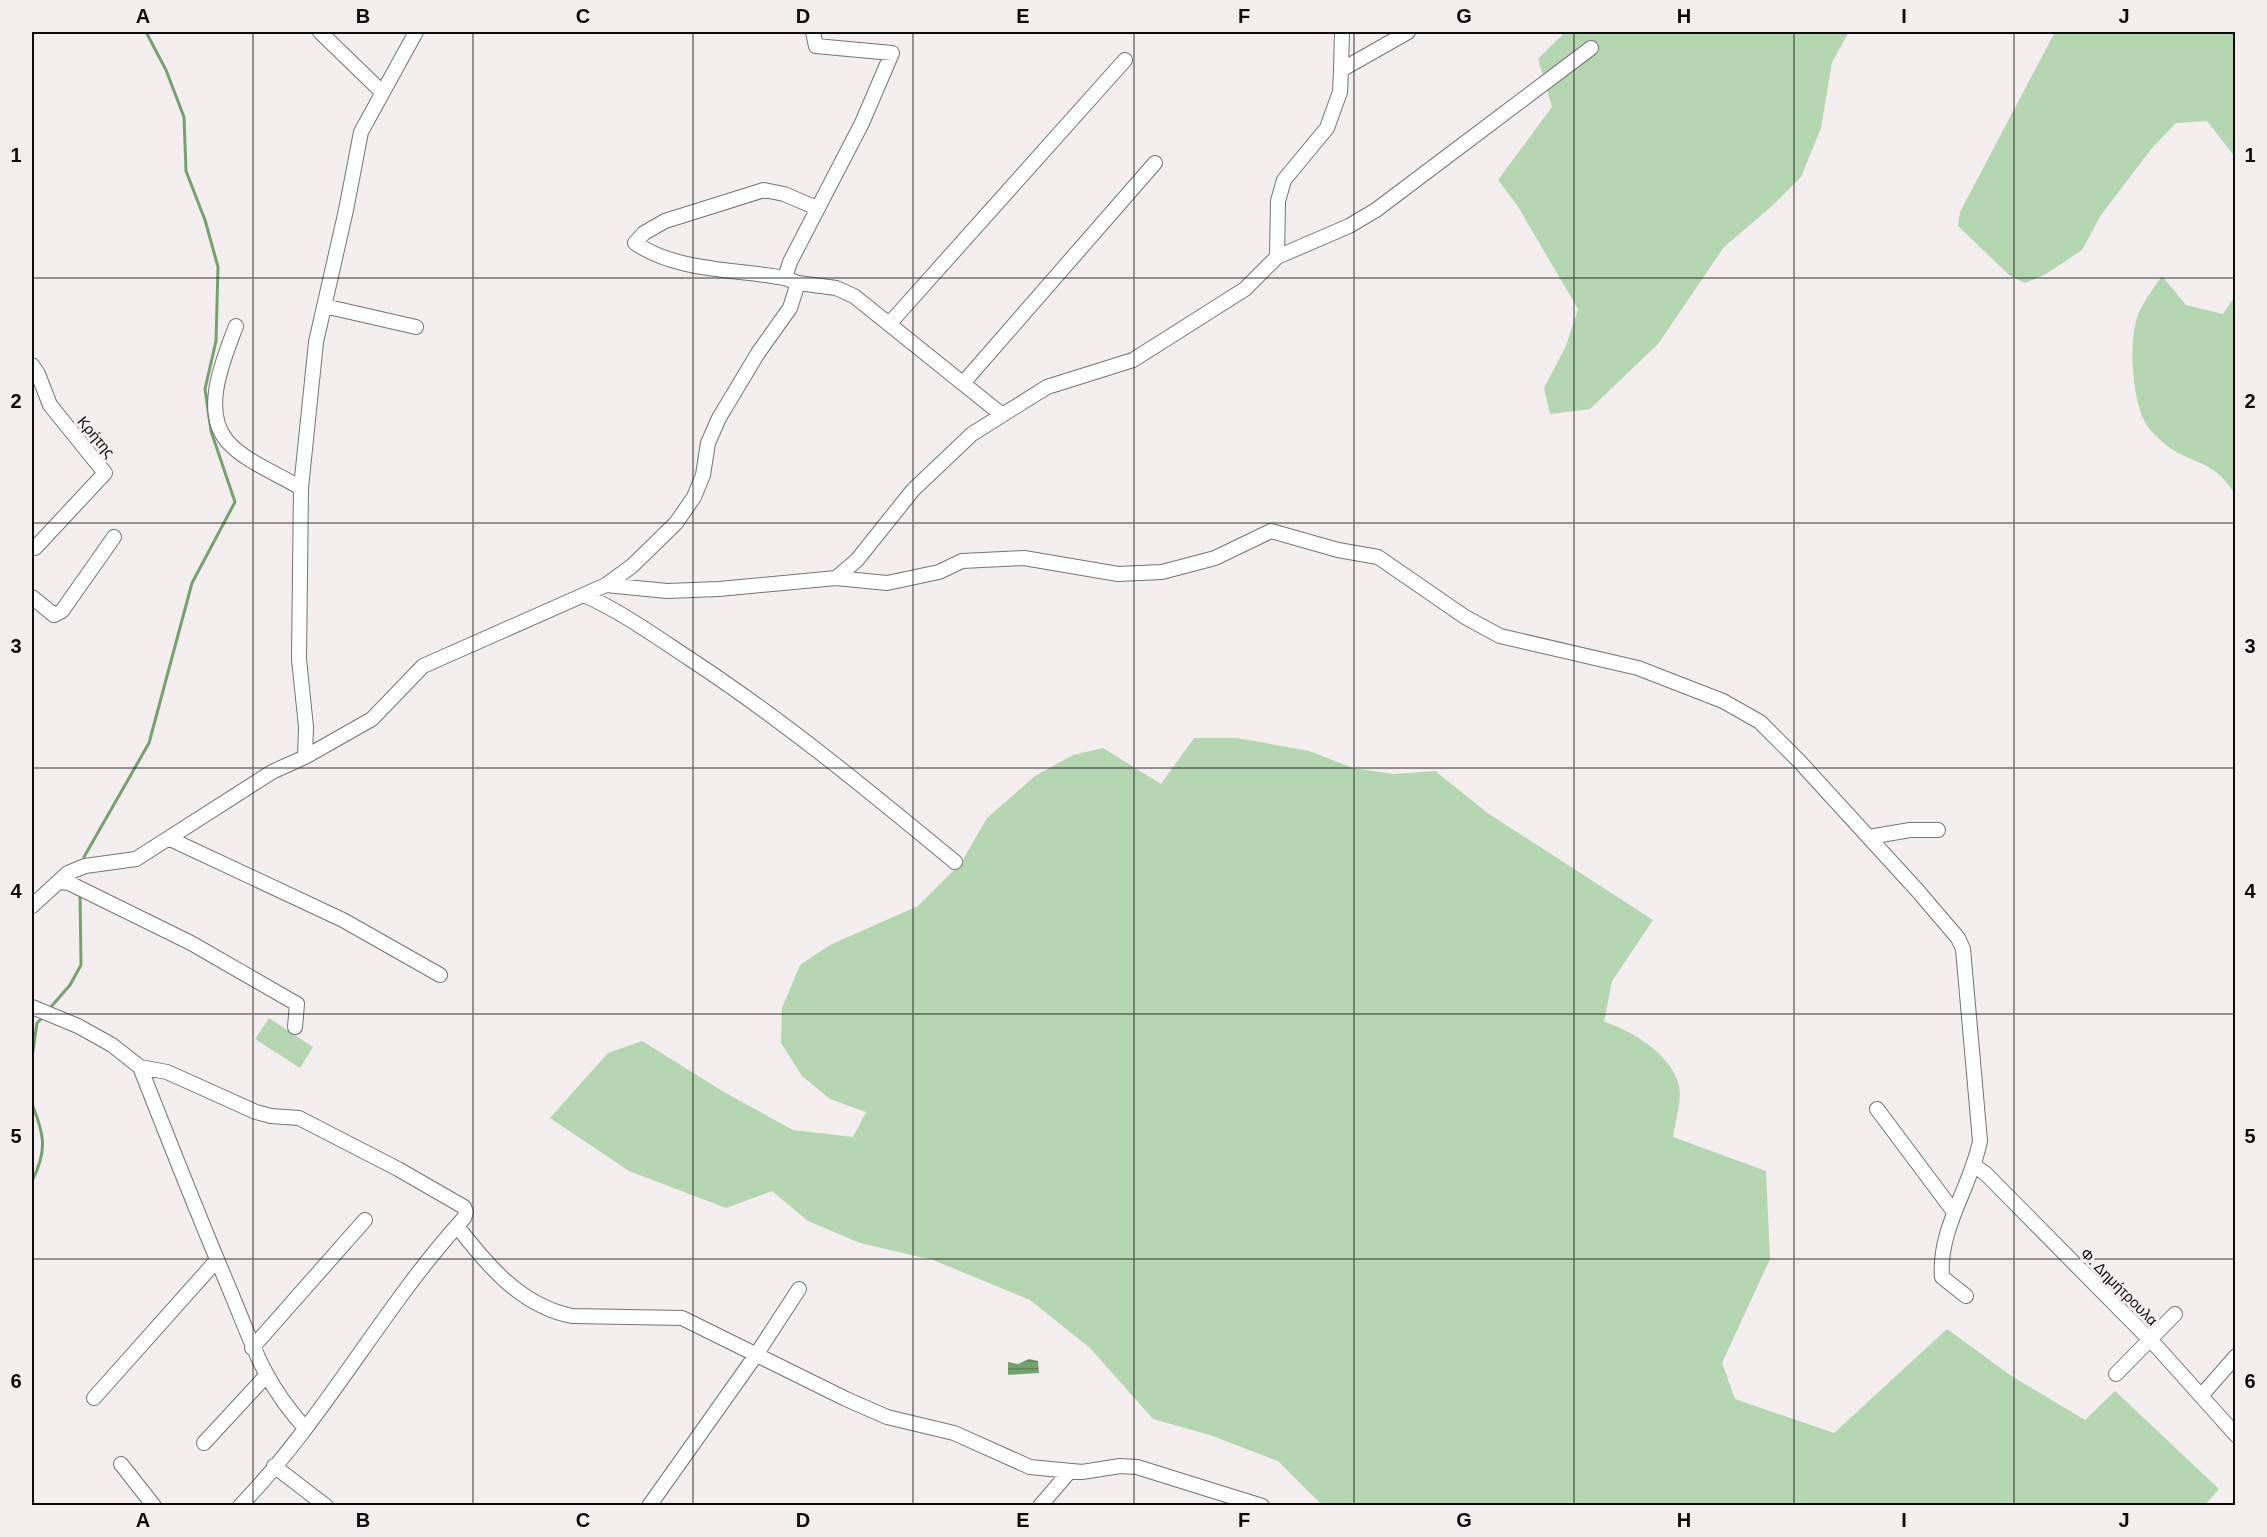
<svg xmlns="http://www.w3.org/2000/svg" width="2267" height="1537" font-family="Helvetica,sans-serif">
  <defs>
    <pattern id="water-rules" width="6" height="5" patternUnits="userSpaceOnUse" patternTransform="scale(1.5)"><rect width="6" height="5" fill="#74a46e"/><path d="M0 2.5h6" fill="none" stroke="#5e8459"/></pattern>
  </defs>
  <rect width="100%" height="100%" fill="#f4eeef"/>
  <path fill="#b4d6b0" d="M1565 32H1849L1832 62 1821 128 1801 177 1772 206 1724 247 1658 344 1590 409 1550 414 1544 388 1566 346 1578 309 1517 205 1498 180 1552 107 1538 59Z
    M2055 32H2235V157L2207 121 2176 123 2152 148 2101 215 2082 250 2046 274 2025 283 2009 275 1958 226 1960 212Z
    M2162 276 2186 305 2223 314 2235 296V494C2213 461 2202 467 2173 450 2165 445 2151 432 2146 424 2132 399 2128 342 2138 315 2143 302 2154 288 2162 276Z
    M1194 738H1237L1309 751 1353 768 1393 774 1435 771 1489 814 1653 920 1612 981 1604 1022C1633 1031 1672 1055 1679 1086 1682 1101 1675 1123 1673 1137L1766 1171 1770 1259 1722 1363 1735 1399 1834 1433 1947 1329 2010 1375 2085 1420 2115 1391 2219 1489 2204 1506 1322 1505 1278 1461 1210 1435 1153 1419 1090 1348 1030 1300 933 1260 860 1243 808 1221 772 1191 726 1208 629 1171 550 1118 608 1053 642 1041 724 1092 793 1130 853 1137 866 1112 830 1099 802 1076 781 1043 782 1008 800 965 830 945 918 906 961 863 987 818 1035 776 1073 755 1103 748 1161 784Z
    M269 1018 313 1047 300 1068 255 1039Z"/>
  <path fill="url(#water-rules)" d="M1029 1359 1038 1361 1039 1373 1008 1375V1362L1018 1364Z"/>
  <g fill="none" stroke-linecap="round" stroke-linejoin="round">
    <path stroke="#74a46e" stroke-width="3" d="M84 857 149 743 192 583 235 502 211 431 205 389 216 341 218 267 205 220 186 171 184 117 166 70 146 32
      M50 1008 70 985 81 965 80 893
      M32 1057 37 1023 44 1016
      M32 1104C44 1134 48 1150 32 1181"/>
    <g stroke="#787374" stroke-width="16">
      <path id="minor" d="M320 32 381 91
        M1341 70 1342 32
        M1277 257 1349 226 1376 210 1591 48
        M785 278C737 269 677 272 635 243L644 233 665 221 764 190 784 194 817 208
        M798 283 836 288 854 296 1001 414
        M324 306 416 327
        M890 323 1125 60
        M236 326C224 358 201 410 227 441 244 461 278 474 301 488
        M32 365 38 374 50 405 105 473 35 548
        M964 382 1155 163
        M836 578 887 583 939 572 962 561 1024 558 1118 574 1162 572 1215 558 1271 531 1338 550 1378 557 1465 617 1500 636 1638 668 1723 701 1760 722 1799 761 1917 890 1958 938 1963 949 1980 1141C1971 1187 1938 1229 1942 1277L1966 1296
        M606 585 667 591 719 589 836 578 857 560 913 490 972 434 1047 387 1133 360 1245 289 1277 257 1278 201 1284 180 1327 128 1340 92 1341 70 1408 32
        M584 595C622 612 655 636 690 659 783 720 869 791 955 862
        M32 597 54 615 62 611 114 537
        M305 757 306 727 299 659 301 488 316 342 346 210 361 132 416 32
        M1869 837 1910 830H1938
        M170 839 343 920 440 975
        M59 882 69 883 191 943 297 1004 295 1027
        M32 906 68 873 85 866 136 859 272 772 305 757 372 719 423 666 606 585 632 566 676 523 694 497 703 475 708 443 719 418 758 353 790 308 798 283 785 278 790 262 862 123 892 53 816 46 813 32
        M32 1007 78 1026 112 1045 140 1067 167 1072 256 1112 271 1116 299 1118 398 1169 464 1207 466 1212 464 1218C382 1308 325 1418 240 1506
        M140 1067C169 1141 198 1215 229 1288 253 1345 262 1380 305 1428
        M1877 1109 1954 1212
        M1975 1166 1986 1174 2158 1348 2236 1435
        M457 1226C487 1265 521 1306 572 1316L682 1318 846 1399 887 1417 954 1433 1030 1467 1082 1472 1120 1466 1137 1467 1262 1506
        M252 1348 365 1220
        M2116 1374 2175 1314
        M2201 1396 2236 1356
        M94 1398 217 1260
        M204 1443 265 1377
        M121 1464 154 1506
        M274 1466 326 1506
        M649 1506 756 1355 799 1289
        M1040 1506 1070 1471"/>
    </g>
    <use href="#minor" stroke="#fff" stroke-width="14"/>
  </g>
  <path fill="none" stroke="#0d0c0c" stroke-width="1.5" stroke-opacity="0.55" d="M253 32V1506M473 32V1506M693 32V1506M913 32V1506M1134 32V1506M1354 32V1506M1574 32V1506M1794 32V1506M2014 32V1506M32 278H2236M32 523H2236M32 768H2236M32 1014H2236M32 1259H2236"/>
  <g text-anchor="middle" stroke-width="6" stroke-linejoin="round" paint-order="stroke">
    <g font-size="15" fill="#0d0c0c" stroke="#f4eeef">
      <text transform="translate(96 437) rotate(50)" y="5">Κρήτης</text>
      <text transform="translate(2119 1287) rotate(45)" y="5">Φ. Δημήτρουλα</text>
    </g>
  </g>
  <rect width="2267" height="1537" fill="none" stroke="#f4eeef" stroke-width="66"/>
  <rect x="33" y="33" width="2201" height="1471" fill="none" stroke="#0d0c0c" stroke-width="2"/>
  <g font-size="20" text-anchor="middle" font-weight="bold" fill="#0d0c0c">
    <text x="143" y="23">A</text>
    <text x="363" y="23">B</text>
    <text x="583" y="23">C</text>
    <text x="803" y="23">D</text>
    <text x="1023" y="23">E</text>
    <text x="1244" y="23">F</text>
    <text x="1464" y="23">G</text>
    <text x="1684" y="23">H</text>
    <text x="1904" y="23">I</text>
    <text x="2124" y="23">J</text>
    <text x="16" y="162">1</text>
    <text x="2250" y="162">1</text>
    <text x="16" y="408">2</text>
    <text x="2250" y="408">2</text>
    <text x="16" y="653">3</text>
    <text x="2250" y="653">3</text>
    <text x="16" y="898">4</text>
    <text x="2250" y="898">4</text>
    <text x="16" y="1143">5</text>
    <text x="2250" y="1143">5</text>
    <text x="16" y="1388">6</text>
    <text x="2250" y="1388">6</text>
    <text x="143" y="1527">A</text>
    <text x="363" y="1527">B</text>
    <text x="583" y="1527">C</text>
    <text x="803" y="1527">D</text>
    <text x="1023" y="1527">E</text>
    <text x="1244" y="1527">F</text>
    <text x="1464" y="1527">G</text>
    <text x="1684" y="1527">H</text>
    <text x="1904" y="1527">I</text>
    <text x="2124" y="1527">J</text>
  </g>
</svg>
